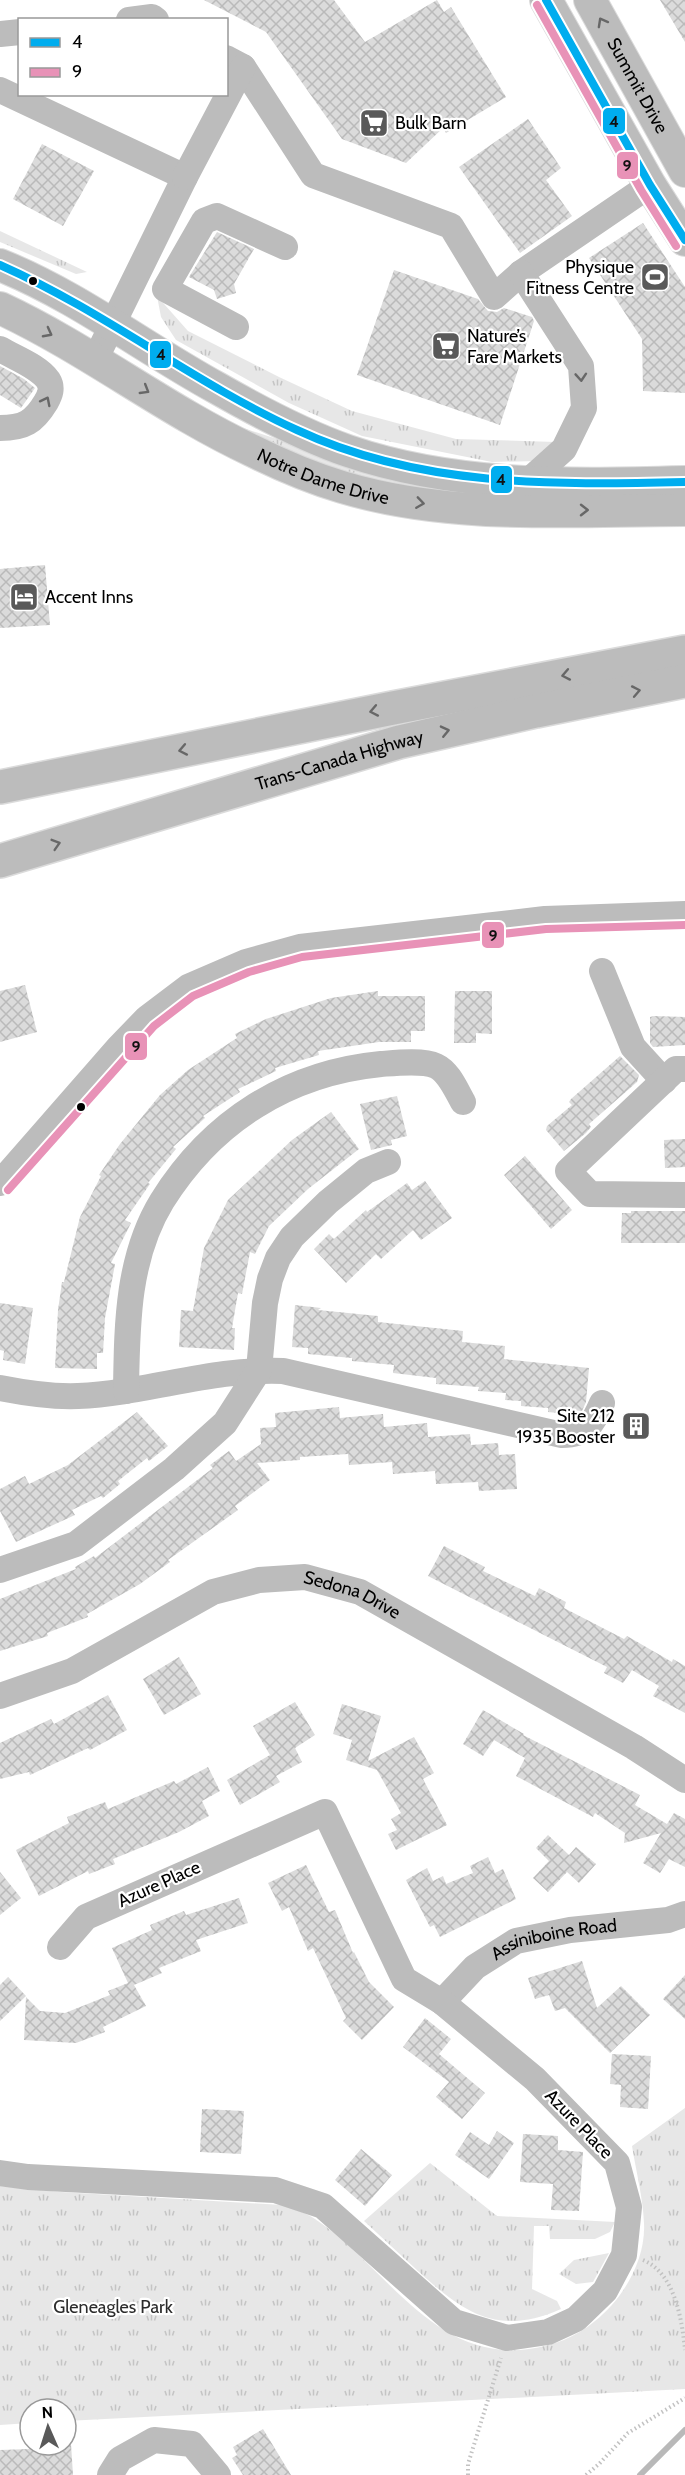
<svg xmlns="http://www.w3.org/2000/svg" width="685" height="2475" font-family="Cabin,sans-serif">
  <defs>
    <pattern id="grass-tufts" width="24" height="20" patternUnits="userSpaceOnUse" patternTransform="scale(1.5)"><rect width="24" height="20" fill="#e7e7e7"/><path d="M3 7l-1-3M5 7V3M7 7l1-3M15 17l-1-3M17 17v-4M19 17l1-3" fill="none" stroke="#c4c4c4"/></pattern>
    <pattern id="building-cross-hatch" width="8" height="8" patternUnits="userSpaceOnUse" patternTransform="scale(1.5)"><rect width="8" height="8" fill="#dbdbdb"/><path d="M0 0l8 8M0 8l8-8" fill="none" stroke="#bababa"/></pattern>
  </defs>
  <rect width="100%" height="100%" fill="#fff"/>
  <path fill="url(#grass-tufts)" d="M0 231 87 272 76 274 0 242Z
    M157 296 188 331 279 377 352 411 456 439 556 442 537 461 492 462 362 436 289 403 176 340 161 317Z
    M243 428 311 450 512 495 427 491 343 474 241 431Z
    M685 2108V2389L66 2421V2409H30V2423L0 2425V2186L61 2192 282 2205C293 2209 305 2212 315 2219 385 2265 433 2362 529 2349 553 2346 576 2337 595 2321 623 2299 646 2260 644 2223 643 2198 636 2171 632 2146Z
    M430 2163 497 2216 615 2222 610 2232 595 2239H550L549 2226H534L532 2289 557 2301 561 2309C498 2337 464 2313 418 2271 400 2254 382 2238 364 2221Z
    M609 2253 593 2282 576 2284 559 2274 574 2260Z"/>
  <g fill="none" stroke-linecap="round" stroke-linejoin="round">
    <path stroke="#b9b9b9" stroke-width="6" d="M640 2475 685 2430"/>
  </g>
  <path fill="url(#building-cross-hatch)" d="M204 0H334L365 42 437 0 444 12 451 7 506 97 446 133 443 128 406 163 342 139 266 32Z
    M660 0H685V42Z
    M528 119 561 168 546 180 572 216 520 253 459 167Z
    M42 144 94 171 63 226 13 199Z
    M643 223 685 287V393L643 391 642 339 589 258Z
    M217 232 254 249 234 284 236 293 217 299 214 290 189 277Z
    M394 270 478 299 488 311 497 312 504 308 532 317 534 321 500 425 357 375Z
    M0 366 24 379 35 388 21 408 0 395Z
    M45 565 50 625 0 628V569Z
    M25 985 37 1032 0 1042V991Z
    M378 991V996H425V1031H411V1042H379L318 1051 319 1055 275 1068 276 1071 238 1089 240 1092 203 1116 205 1118 173 1147 176 1149 148 1183 150 1184 125 1220 131 1223 111 1263 115 1264 105 1318 103 1353H97V1369L55 1368 58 1310 62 1282H64L80 1217 101 1176 99 1175 120 1144 160 1095 188 1070 237 1038 235 1034 266 1019 331 998Z
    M455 991H492V1034L476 1033V1043H454Z
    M654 1016 685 1017V1045L653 1047 650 1043V1017Z
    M620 1056 639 1075 637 1082 589 1124 591 1127 586 1133 564 1151 546 1130 547 1126 572 1105 569 1102 571 1099Z
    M397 1096 407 1136 391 1140 392 1145 371 1150 360 1104Z
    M331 1112 359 1149 308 1189 269 1226 255 1254 250 1252 242 1294 238 1293 232 1328H235L234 1350 179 1347 181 1310 193 1311 204 1248 228 1200 292 1140Z
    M685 1139V1167L665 1168 664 1140Z
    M525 1156 572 1210 551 1229 504 1175Z
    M425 1181 452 1218 421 1240 413 1230 381 1259 376 1254 346 1283 314 1249 329 1234 334 1239 366 1210 367 1212 407 1183 412 1190Z
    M631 1211H685V1243H621L622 1213H631Z
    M0 1303 33 1308 25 1364 3 1360 4 1351 0 1350Z
    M295 1305 321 1308 318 1310 378 1316V1322L463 1331 462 1342 505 1346 504 1359 589 1368 586 1402 582 1411 569 1410 568 1414 548 1412V1408L521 1406V1401L505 1400 506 1393 478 1391 479 1387 436 1384V1378L393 1373 394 1365 352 1361V1358L308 1354V1348L292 1347Z
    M339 1407 340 1418 383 1414 384 1427 427 1423 428 1437 470 1434 471 1445 498 1443 499 1455 515 1454 517 1489 479 1491 478 1482 436 1484 435 1471 393 1474 392 1462 349 1465 348 1454 300 1457V1460L257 1463 270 1480 235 1506 238 1510 168 1560 170 1562 140 1584 87 1614 88 1617 47 1633 48 1636 0 1651V1599L76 1569 75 1567 94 1556 95 1558 213 1468 210 1465 229 1451 236 1461 261 1444 260 1428 276 1427 275 1413Z
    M137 1412 168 1446 149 1461 147 1458 118 1481 120 1484 103 1498 101 1496 72 1510 75 1515 16 1542 0 1511V1489L25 1476 29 1484 68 1465Z
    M444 1546 485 1567 483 1571 535 1596 539 1588 566 1602 564 1608 624 1639 627 1636 672 1662 673 1659 685 1666V1713L653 1696 659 1686 632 1670 623 1683 604 1673 607 1667 428 1576Z
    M179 1657 201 1694 164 1715 143 1679Z
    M108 1695 127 1730 90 1750 88 1748 30 1775 29 1772 0 1779V1743L51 1719 54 1724Z
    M295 1702 315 1735 295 1748 302 1762 276 1776 280 1782 240 1805 227 1780 270 1755 253 1726Z
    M342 1704 381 1716 368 1761 414 1737 434 1773 423 1779 447 1825 396 1850 388 1834 397 1830 391 1819 401 1813 377 1770 346 1760 352 1740 333 1734Z
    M483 1710 524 1734 523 1735 640 1795 635 1805 667 1824 674 1813 685 1819V1867L669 1859 660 1873 643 1863 661 1833 624 1843 625 1833 595 1813 593 1817 516 1776 525 1758 494 1740 483 1756 463 1744Z
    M208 1767 220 1791 202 1801 209 1816 179 1832 113 1859 115 1864 89 1874 88 1871 39 1896 16 1850 69 1823 67 1817 105 1802 108 1809 174 1781 176 1784Z
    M548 1835 569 1855 576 1847 596 1864 579 1883 567 1872 548 1892 533 1878 549 1861 536 1848Z
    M488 1857 495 1873 503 1869 516 1899 440 1937 434 1925 430 1927 406 1880 427 1868 433 1881 443 1876 446 1884 473 1873 470 1866Z
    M306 1865 329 1912 335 1910 353 1953 354 1952 369 1982 394 2007 362 2040 343 2021 346 2018 313 1948 308 1951 289 1907 282 1911 268 1883Z
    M0 1872 21 1898 0 1915Z
    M239 1898 248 1923 196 1940 201 1951 159 1968 162 1973 134 1985 146 2006 103 2027 105 2032 76 2043 24 2040 26 1997 40 2011 65 2013 110 1995 108 1991 128 1983 112 1948 152 1930 150 1925 184 1911 186 1915Z
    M582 1961 597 2008 621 1986 650 2015 610 2053 565 2008 555 2011 549 1995 535 1999 528 1978Z
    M685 1975V2019L663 1999Z
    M8 1977 26 1996 0 2021V1985Z
    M425 2018 451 2039 439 2054 485 2093 462 2119 436 2097 449 2082 403 2047Z
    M612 2054 651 2056 648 2109 620 2107 621 2085 610 2084Z
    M202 2109 244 2111 241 2154 200 2152Z
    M497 2131 514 2143 489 2179 455 2155 470 2132 489 2145Z
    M523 2134 558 2136V2150L583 2152 579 2211 551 2210 553 2184 520 2182Z
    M361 2149 392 2175 365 2206 335 2180Z
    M263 2429 291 2475H243L232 2458 237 2455 233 2447Z
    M71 2444 73 2475H0V2450L29 2449V2447L38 2445Z"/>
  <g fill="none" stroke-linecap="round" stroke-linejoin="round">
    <g stroke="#dbdbdb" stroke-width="34">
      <g id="major">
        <path d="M546 0 650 185 685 240"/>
        <path id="s3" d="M590 0 685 171"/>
        <path d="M0 265C77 296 144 348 217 388 259 412 302 435 348 451 456 488 572 485 685 482"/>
        <path id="s4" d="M0 308C88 349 165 410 253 451 281 465 312 478 342 487 452 520 571 510 685 510"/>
      </g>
    </g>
    <g stroke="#dbdbdb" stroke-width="36">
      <g id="highway">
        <path d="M0 787 393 708 685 652"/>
        <path id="s5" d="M0 861 399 742 536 711 685 681"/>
      </g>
    </g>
    <path stroke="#c2c2c2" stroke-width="4" stroke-dasharray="1.5 3" stroke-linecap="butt" d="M643 2260C675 2273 682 2320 685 2350
      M468 2475V2464L501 2358
      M586 2475 599 2464 628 2433 685 2398"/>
    <g stroke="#bcbcbc" stroke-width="26">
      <path d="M129 20 152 17 156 20"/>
      <path d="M0 34 20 32"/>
      <path d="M226 58 243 67 313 175 451 226 494 297 521 273 650 185"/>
      <path d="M0 90 185 177 95 360"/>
      <path d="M185 177 243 67"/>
      <path d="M521 273 581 366 584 408 564 449 525 484"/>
      <path d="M236 327 165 289 204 221 217 216 285 247"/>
      <path d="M0 349C15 358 38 366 48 380 53 388 50 395 46 402 34 422 24 428 0 428"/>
      <path d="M602 971 633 1047 664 1081"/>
      <path d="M685 1069H676L568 1171 590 1194 685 1195"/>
      <path d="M0 1183 118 1048 147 1018 188 987 246 962 300 947 545 919 685 914"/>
      <path d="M0 1388C25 1393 52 1397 78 1396 147 1393 213 1368 283 1371L562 1435C587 1435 593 1424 602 1403"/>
      <path d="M126 1391C127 1326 127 1258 162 1201 212 1121 288 1073 381 1064 395 1063 423 1060 436 1066 449 1072 456 1090 463 1102"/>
      <path d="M0 1570 76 1544 174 1469 225 1423 259 1370 265 1303 270 1279 278 1258 292 1237 328 1202 366 1171 388 1162"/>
      <path id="s1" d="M0 1696 72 1671 213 1592 259 1580 305 1577 360 1592 634 1747 685 1780"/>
      <path id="s2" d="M442 2002 475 1967 516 1941 570 1930 668 1920 685 1914"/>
      <path d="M0 2173 28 2177 275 2190 323 2206 454 2322 507 2338 548 2332 576 2319 605 2291 624 2255 629 2207 617 2163 535 2079 442 2002 404 1979 325 1812 86 1917 60 1947"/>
      <path d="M110 2475 120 2459 154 2440 192 2444 218 2475"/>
    </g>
    <use href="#major" stroke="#bcbcbc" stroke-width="32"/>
    <use href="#highway" stroke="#bcbcbc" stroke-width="33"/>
    <g stroke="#fff" stroke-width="12">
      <path id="bus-1" d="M546 0 650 185 685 240
        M0 265C104 311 194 383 297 430 419 487 553 485 685 482"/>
    </g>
    <g stroke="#fff" stroke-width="12">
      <path id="bus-2" d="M537 5 641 190 676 246
        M8 1190 154 1026 193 996 249 972 302 957 546 929 685 925"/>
    </g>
    <use href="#bus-1" stroke="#00adef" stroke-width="8"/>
    <use href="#bus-2" stroke="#e892b7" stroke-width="8"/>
  </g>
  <defs><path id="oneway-chevron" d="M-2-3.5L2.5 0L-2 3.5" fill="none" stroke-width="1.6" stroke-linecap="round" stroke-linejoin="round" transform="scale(1.5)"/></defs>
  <g stroke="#676767">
    <use href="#oneway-chevron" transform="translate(602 22) rotate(-119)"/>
    <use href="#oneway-chevron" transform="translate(48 333) rotate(28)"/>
    <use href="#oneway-chevron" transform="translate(581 377) rotate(86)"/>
    <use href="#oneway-chevron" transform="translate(145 390) rotate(31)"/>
    <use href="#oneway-chevron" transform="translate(46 401) rotate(-63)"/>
    <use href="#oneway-chevron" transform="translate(420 503) rotate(8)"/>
    <use href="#oneway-chevron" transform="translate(584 510)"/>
    <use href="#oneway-chevron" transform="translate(566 675) rotate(169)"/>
    <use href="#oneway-chevron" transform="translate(636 691) rotate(-11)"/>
    <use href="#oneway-chevron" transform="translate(374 711) rotate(169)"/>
    <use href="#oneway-chevron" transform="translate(445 731) rotate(-13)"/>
    <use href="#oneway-chevron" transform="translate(183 750) rotate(169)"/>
    <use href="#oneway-chevron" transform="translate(56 844) rotate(-17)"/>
  </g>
  <defs>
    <g id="supermarket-square" transform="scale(1.5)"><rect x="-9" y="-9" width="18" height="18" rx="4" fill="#595959" stroke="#fff"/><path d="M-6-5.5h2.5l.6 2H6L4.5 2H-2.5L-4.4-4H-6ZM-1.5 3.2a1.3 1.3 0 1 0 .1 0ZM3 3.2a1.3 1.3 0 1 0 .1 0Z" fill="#fff"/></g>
    <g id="stadium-square" transform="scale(1.5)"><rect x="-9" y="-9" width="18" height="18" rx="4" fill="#595959" stroke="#fff"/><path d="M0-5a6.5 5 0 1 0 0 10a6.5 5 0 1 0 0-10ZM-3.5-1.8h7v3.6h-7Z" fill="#fff"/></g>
    <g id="hotel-square" transform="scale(1.5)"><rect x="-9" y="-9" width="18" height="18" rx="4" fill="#595959" stroke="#fff"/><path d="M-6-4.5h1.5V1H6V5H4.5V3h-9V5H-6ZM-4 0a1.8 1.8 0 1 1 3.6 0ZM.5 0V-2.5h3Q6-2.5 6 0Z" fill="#fff"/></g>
    <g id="building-square" transform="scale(1.5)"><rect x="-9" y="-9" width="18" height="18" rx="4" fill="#595959" stroke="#fff"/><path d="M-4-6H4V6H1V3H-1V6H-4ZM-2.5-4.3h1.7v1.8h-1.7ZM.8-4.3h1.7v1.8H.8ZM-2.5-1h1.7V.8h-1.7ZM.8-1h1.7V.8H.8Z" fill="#fff"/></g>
  </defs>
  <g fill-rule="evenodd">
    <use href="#supermarket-square" x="374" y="123"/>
    <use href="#stadium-square" x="655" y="277"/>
    <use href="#supermarket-square" x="446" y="346"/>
    <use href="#hotel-square" x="24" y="597"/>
    <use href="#building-square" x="636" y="1426"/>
  </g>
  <g fill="#000" stroke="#fff" stroke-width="2">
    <circle cx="33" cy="281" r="5"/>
    <circle cx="81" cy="1107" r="5"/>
  </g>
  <g text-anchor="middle" stroke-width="4.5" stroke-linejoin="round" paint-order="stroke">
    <g font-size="18" fill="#000" stroke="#fff">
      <text dy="6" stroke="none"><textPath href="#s3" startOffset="98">Summit Drive</textPath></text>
      <text dy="6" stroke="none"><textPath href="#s4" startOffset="366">Notre Dame Drive</textPath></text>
      <text dy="6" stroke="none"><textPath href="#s5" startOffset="354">Trans-Canada Highway</textPath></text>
      <text dy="6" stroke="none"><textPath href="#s1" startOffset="382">Sedona Drive</textPath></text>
      <text transform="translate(159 1884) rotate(-24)" y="6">Azure Place</text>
      <text dy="6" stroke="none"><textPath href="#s2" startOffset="134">Assiniboine Road</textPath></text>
      <text transform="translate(579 2124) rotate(46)" y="6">Azure Place</text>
    </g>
    <g font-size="18" fill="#000" stroke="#fff" text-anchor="start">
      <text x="395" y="129">Bulk Barn</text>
      <text x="634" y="273" text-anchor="end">Physique<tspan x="634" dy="21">Fitness Centre</tspan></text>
      <text x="467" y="342">Nature’s<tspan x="467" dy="21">Fare Markets</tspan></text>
      <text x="45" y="603">Accent Inns</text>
      <text x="615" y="1422" text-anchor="end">Site 212<tspan x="615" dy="21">1935 Booster</tspan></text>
    </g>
    <g font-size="18" fill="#2b2b2b" stroke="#fff">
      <text x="113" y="2313">Gleneagles Park</text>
    </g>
  </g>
  <g stroke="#fff" stroke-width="2">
    <rect x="602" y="107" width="24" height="28" rx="6" fill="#00adef"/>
    <rect x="616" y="151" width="23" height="29" rx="6" fill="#e892b7"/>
    <rect x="149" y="340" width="23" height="29" rx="6" fill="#00adef"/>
    <rect x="490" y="465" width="23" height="29" rx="6" fill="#00adef"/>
    <rect x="481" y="921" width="24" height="28" rx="6" fill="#e892b7"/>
    <rect x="124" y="1032" width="24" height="29" rx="6" fill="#e892b7"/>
  </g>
  <g font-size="16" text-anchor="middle" font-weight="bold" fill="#111">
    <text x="614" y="127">4</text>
    <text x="627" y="171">9</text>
    <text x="161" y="360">4</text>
    <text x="501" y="485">4</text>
    <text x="493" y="941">9</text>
    <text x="136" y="1052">9</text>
  </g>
  <rect x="18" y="18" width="210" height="78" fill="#ffffff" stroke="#999999" stroke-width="1.5"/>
  <rect x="30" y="38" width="30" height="9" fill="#00adef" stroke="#999999" stroke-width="1.5"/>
  <text x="72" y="48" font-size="18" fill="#000000">4</text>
  <rect x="30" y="68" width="30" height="9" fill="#e892b7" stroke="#999999" stroke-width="1.5"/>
  <text x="72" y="78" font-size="18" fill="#000000">9</text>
  <g transform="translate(48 2427) rotate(357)"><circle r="28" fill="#ffffff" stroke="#999999" stroke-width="1.5"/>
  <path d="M0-4.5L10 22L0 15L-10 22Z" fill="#595959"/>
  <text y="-9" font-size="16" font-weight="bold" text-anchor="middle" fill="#000000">N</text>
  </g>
</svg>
